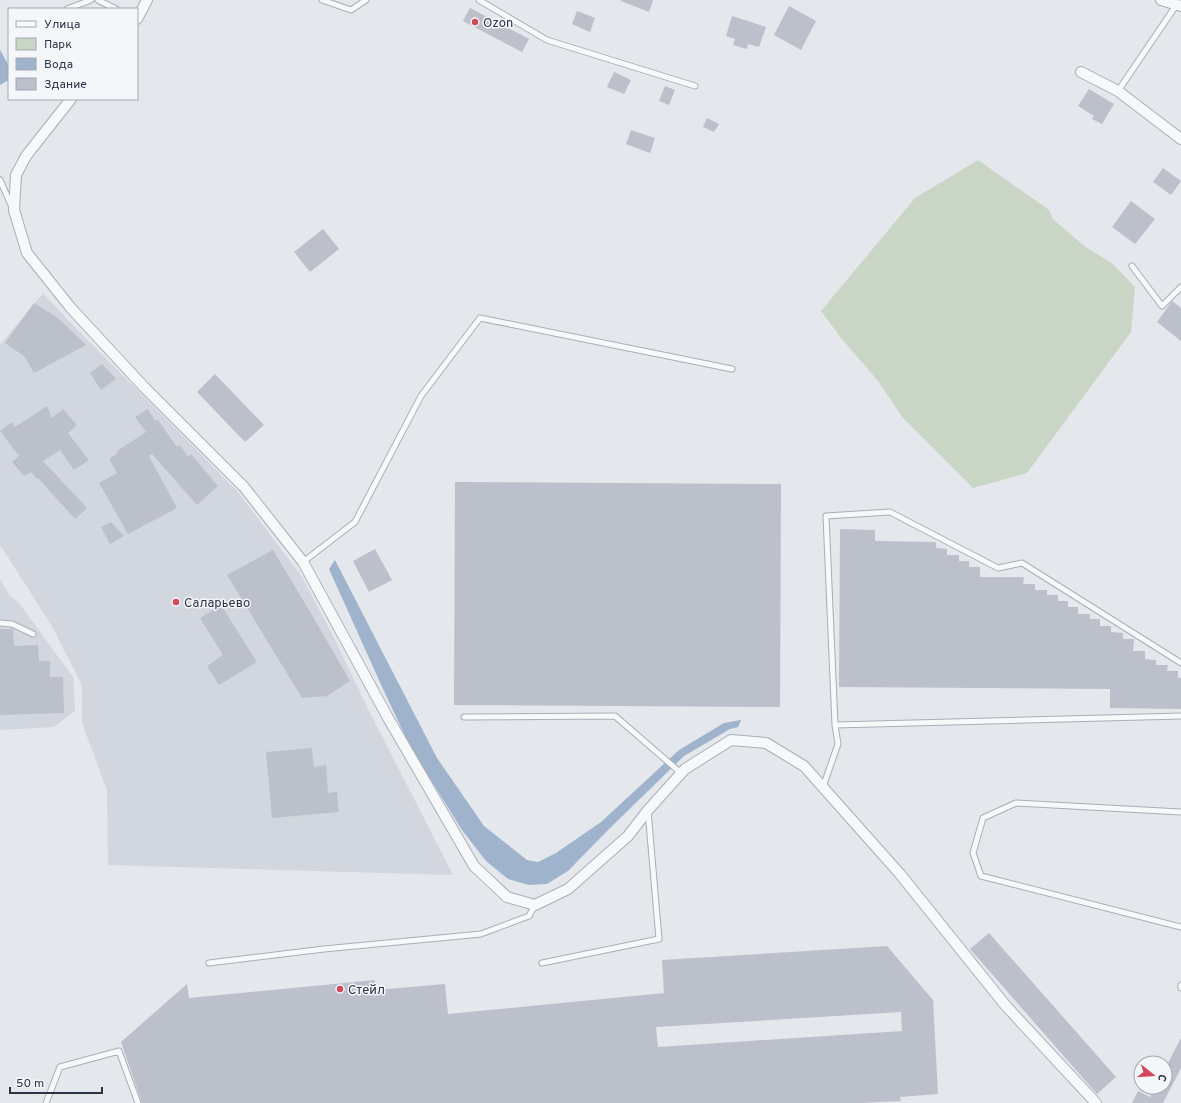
<svg xmlns="http://www.w3.org/2000/svg" width="1181" height="1103" font-family="Overpass,sans-serif">
  <rect width="100%" height="100%" fill="#e4e7ec"/>
  <path fill="#d2d6de" d="M43 293 68 320 238 492 302 577 334 638 367 707 453 875 108 865 107 790 82 723V685L52 626 0 545V345Z
    M0 579 9 595 19 603 73 677 75 711 54 727 0 730Z"/>
  <path fill="#c9d6c5" d="M978 160 1049 210 1053 219 1084 246 1113 264 1135 287 1131 332 1027 473 973 488 903 418 878 381 841 338 821 311 915 198Z"/>
  <path fill="#9fb4cc" d="M0 50 9 66V80L0 85Z
    M335 560 437 758 484 826 527 860 538 862 556 853 601 822 679 750 724 723 741 720 738 727 730 729 684 756 610 828 568 871 547 884 529 885 508 879 486 861 462 830 410 746 383 689 329 569Z"/>
  <path fill="#bbc0ca" fill-rule="evenodd" d="M621 0H653L649 12 621 1Z
    M789 6 816 21 801 50 774 35Z
    M470 8 529 39 522 52 463 21Z
    M577 11 595 18 590 32 572 24Z
    M732 16 766 27 759 47 748 44 747 49 733 45 735 39 726 36Z
    M614 72 631 80 624 94 607 87Z
    M665 86 675 90 669 105 659 101Z
    M1089 89 1114 104 1102 124 1092 119 1094 116 1078 106Z
    M707 118 719 124 714 132 703 127Z
    M631 130 655 138 650 153 626 144Z
    M1163 168 1181 181 1171 195 1153 182Z
    M1131 201 1155 219 1135 244 1112 227Z
    M323 229 339 249 310 272 294 252Z
    M1172 301 1181 308V341L1157 322Z
    M34 303 58 318 86 345 34 373 24 356 5 343Z
    M102 364 116 379 101 390 90 373Z
    M215 374 264 425 245 442 197 392Z
    M47 406 52 418 63 409 77 425 68 433 89 460 74 470 60 450 43 461 87 508 75 519 38 478 37 479 31 472 24 476 12 462 19 456 0 431 12 422 15 427Z
    M148 409 155 421 158 420 177 447 180 445 188 457 191 454 218 486 197 505 152 454 149 456 177 508 128 534 99 483 117 473 109 459 117 454V451L146 432 135 417Z
    M455 482 781 484 780 707 454 705Z
    M111 522 124 536 110 544 101 527Z
    M840 529 875 530V541L936 542V548L947 549V555H959V561H969V567H980V577H1024L1023 584H1035V590H1047V595H1058V601H1068V607H1078V614H1090V619H1100V626H1111V632L1123 633V639H1134L1133 651H1145V659L1156 660V665H1168L1167 671H1178V678H1181V709L1110 708V689L839 687Z
    M375 549 392 580 369 592 353 561Z
    M273 550 319 627 350 681 327 696 302 698 227 575Z
    M221 605 257 662 219 685 207 666 223 655 200 618Z
    M0 629H13L14 646 38 645 39 661H50V677H63L64 713 0 715Z
    M312 748 314 767 326 765 328 793 337 792 339 812 272 818 266 752Z
    M989 933 1116 1077 1097 1094 970 949Z
    M887 946 933 1000 938 1094 900 1097 901 1101 862 1103H142L121 1042 187 984 189 998 375 980 376 990 445 984 448 1014 664 993 662 960ZM901 1012 902 1031 658 1047 656 1027Z
    M1181 1038V1068L1163 1103H1132L1138 1091 1150 1097 1156 1087H1165V1069Z"/>
  <g fill="none" stroke-linecap="round" stroke-linejoin="round">
    <g stroke="#a9aeb7" stroke-width="7">
      <path id="lane" d="M98 0 116 9
        M322 0 351 10 366 0
        M479 0 547 40 695 86
        M67 9 91 0
        M1118 91 1177 4
        M0 180 12 207
        M1132 266 1162 306 1181 287
        M303 562 355 522 421 396 480 318 732 369
        M0 623 12 624 33 634
        M464 717 615 716 681 773
        M835 725 1181 716
        M823 787 838 744 835 725 826 516 890 512 998 568 1022 563 1181 663
        M1181 812 1016 803 983 818 973 853 981 876 1181 927
        M209 963 324 949 481 934 529 916 535 905
        M542 963 659 939 648 811
        M1181 985V988
        M46 1103 60 1067 119 1051 138 1103"/>
    </g>
    <g stroke="#a9aeb7" stroke-width="12">
      <path id="street" d="M1161 0 1181 6
        M137 19 147 0
        M1081 72 1118 91 1181 139
        M71 99 26 156 16 175 14 210 27 253 70 307 144 387 244 487 303 562 387 716 474 866 507 897 535 905 568 889 628 836 648 810 685 769 731 740 766 743 804 766 900 874 1006 1006 1096 1103"/>
    </g>
    <use href="#lane" stroke="#f7f8fa" stroke-width="5"/>
    <use href="#street" stroke="#f7f8fa" stroke-width="10"/>
  </g>
  <g fill="#d1495b" stroke="#f4f6f9" stroke-width="1.5">
    <circle cx="475" cy="22" r="4"/>
    <circle cx="176" cy="602" r="4"/>
    <circle cx="340" cy="989" r="4"/>
  </g>
  <g text-anchor="middle" stroke-width="3" stroke-linejoin="round" paint-order="stroke">
    <g font-size="13" fill="#2b3445" stroke="#f4f6f9" text-anchor="start">
      <text x="483" y="27">Ozon</text>
      <text x="184" y="607">Саларьево</text>
      <text x="348" y="994">Стейл</text>
    </g>
  </g>
  <rect x="8" y="8" width="130" height="92" fill="#f4f6f9" stroke="#a4a8b1"/>
  <rect x="16" y="21" width="20" height="6" fill="#f7f8fa" stroke="#a4a8b1"/>
  <text x="44" y="28" font-size="12" fill="#2b3445">Улица</text>
  <rect x="16" y="38" width="20" height="12" fill="#c9d6c5" stroke="#a4a8b1"/>
  <text x="44" y="48" font-size="12" fill="#2b3445">Парк</text>
  <rect x="16" y="58" width="20" height="12" fill="#9fb4cc" stroke="#a4a8b1"/>
  <text x="44" y="68" font-size="12" fill="#2b3445">Вода</text>
  <rect x="16" y="78" width="20" height="12" fill="#bbc0ca" stroke="#a4a8b1"/>
  <text x="44" y="88" font-size="12" fill="#2b3445">Здание</text>
  <g transform="translate(1153 1075) rotate(107)"><circle r="19" fill="#f4f6f9" stroke="#a4a8b1"/>
  <path d="M0-3L7 15L0 10L-7 15Z" fill="#d1495b"/>
  <text y="-6" font-size="11" font-weight="bold" text-anchor="middle" fill="#2b3445">С</text>
  </g>
  <path d="M10 1087v6h92v-6" fill="none" stroke="#2b3445" stroke-width="2"/>
  <text x="16" y="1087" font-size="12" fill="#2b3445" stroke="#f4f6f9" stroke-width="3" paint-order="stroke">50 m</text>
</svg>
